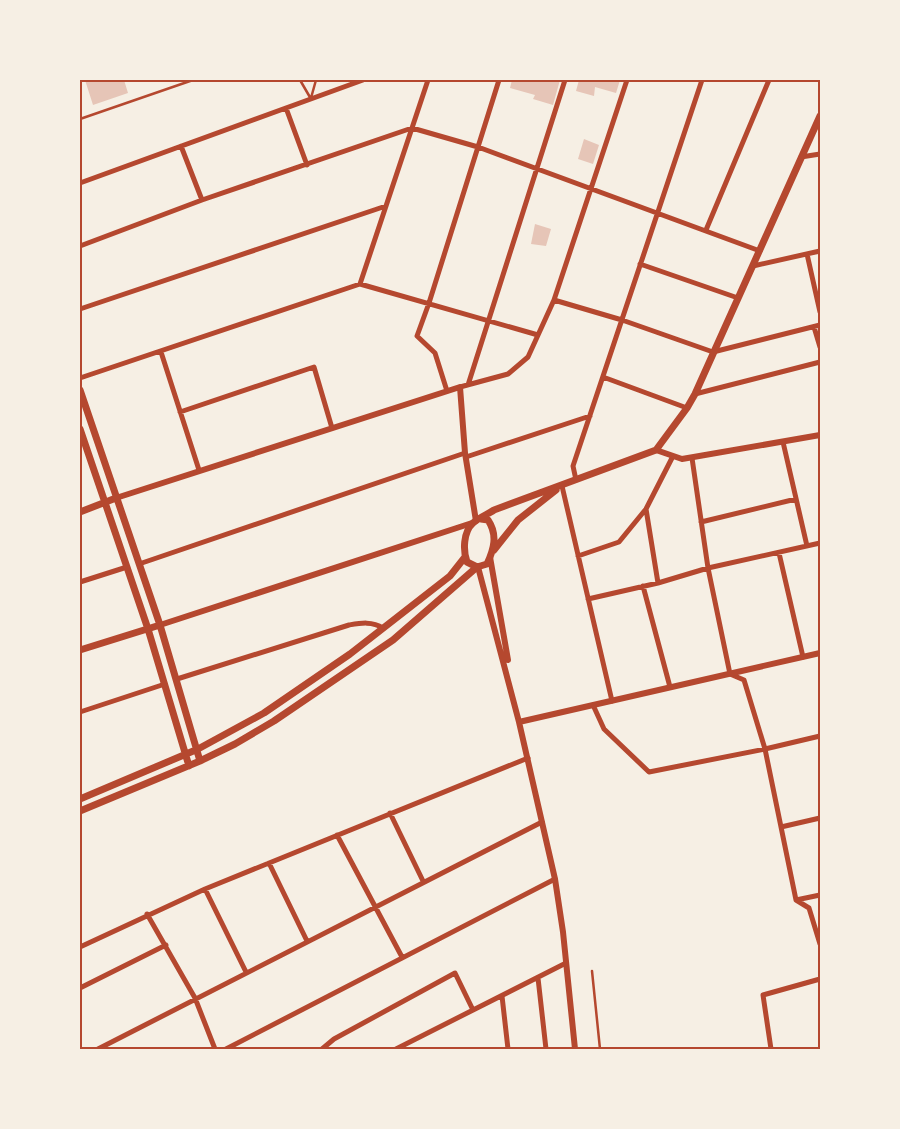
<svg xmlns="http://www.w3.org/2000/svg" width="900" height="1129" font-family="Figtree,sans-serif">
  <rect width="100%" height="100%" fill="#f6efe4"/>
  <path fill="#e6c5b7" d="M85 80H124L128 93 93 105Z
    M512 80H560L553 105 533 99 535 95 510 88Z
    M579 80H620L616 93 595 87 594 96 576 91Z
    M584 139 599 145 593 164 578 159Z
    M535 224 551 229 546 246 531 244Z"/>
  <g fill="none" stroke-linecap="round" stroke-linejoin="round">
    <path stroke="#b5482f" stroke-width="2.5" d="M300 80 311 99
      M311 98 316 80
      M80 119 193 80
      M592 971 600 1049"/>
    <path stroke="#b5482f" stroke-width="5" d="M286 108 307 165
      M181 146 202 200
      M801 157 820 154
      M80 183 363 80
      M706 230 769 80
      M80 246 202 200 412 128 478 147 760 251
      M807 254 820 312
      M640 264 738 298
      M753 266 820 251
      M360 284 428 80
      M554 300 627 80
      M80 309 386 206
      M814 327 820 347
      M161 352 199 470
      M603 377 687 408
      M80 378 360 284 538 335
      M468 385 565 80
      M460 387 508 374 528 357 554 300 622 320 713 352 820 325
      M447 391 435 353 417 336 429 303 499 80
      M695 394 820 362
      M180 412 314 367 332 428
      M783 442 807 546
      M466 457 590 416
      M692 458 708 568 730 674 744 680 765 749 796 900 809 908 820 944
      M576 480 573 466 702 80
      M562 486 612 701
      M646 509 658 583
      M701 522 796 499
      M779 553 803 657
      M578 556 619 542 646 509 672 458
      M139 564 465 453
      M80 582 127 567
      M643 586 670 687
      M588 599 658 583 708 568 820 543
      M177 679 349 625C361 623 372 621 383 628
      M593 705 604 729 649 772 765 749 820 736
      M80 712 165 684
      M390 813 423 881
      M781 827 820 818
      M337 835 402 957
      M269 863 307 941
      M205 889 246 972
      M796 900 820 895
      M147 914 195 998 215 1049
      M80 947 205 889 528 758
      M538 978 546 1049
      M80 988 166 945
      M502 996 508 1049
      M98 1049 542 822
      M226 1049 555 879
      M322 1049 334 1039 455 973 473 1010
      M396 1049 566 963
      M771 1049 763 995 820 979"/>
    <path stroke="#b5482f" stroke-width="6" d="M656 450 682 459 820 435
      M116 498 460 387 465 453 476 521
      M490 557 508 660
      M478 567 519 722 555 879 563 932 575 1049
      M160 625 472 523
      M519 722 820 653"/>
    <path stroke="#b5482f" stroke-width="7" d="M80 390 160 625 200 761
      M80 429 148 629 189 766
      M80 512 116 498
      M481 519 488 520C498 535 494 549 487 564L477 567 467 562C463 551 463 532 473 523 478 518 488 514 494 510L656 450 687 408 695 394 820 116
      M494 550 518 520 556 490
      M80 650 160 625
      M80 799 198 749 264 713 350 654 450 576 465 557
      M80 811 200 761 235 744 274 721 393 640 477 567"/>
  </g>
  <rect width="900" height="1129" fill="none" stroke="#f6efe4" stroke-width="162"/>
  <rect x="81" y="81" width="738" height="967" fill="none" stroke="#b5482f" stroke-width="2"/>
</svg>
